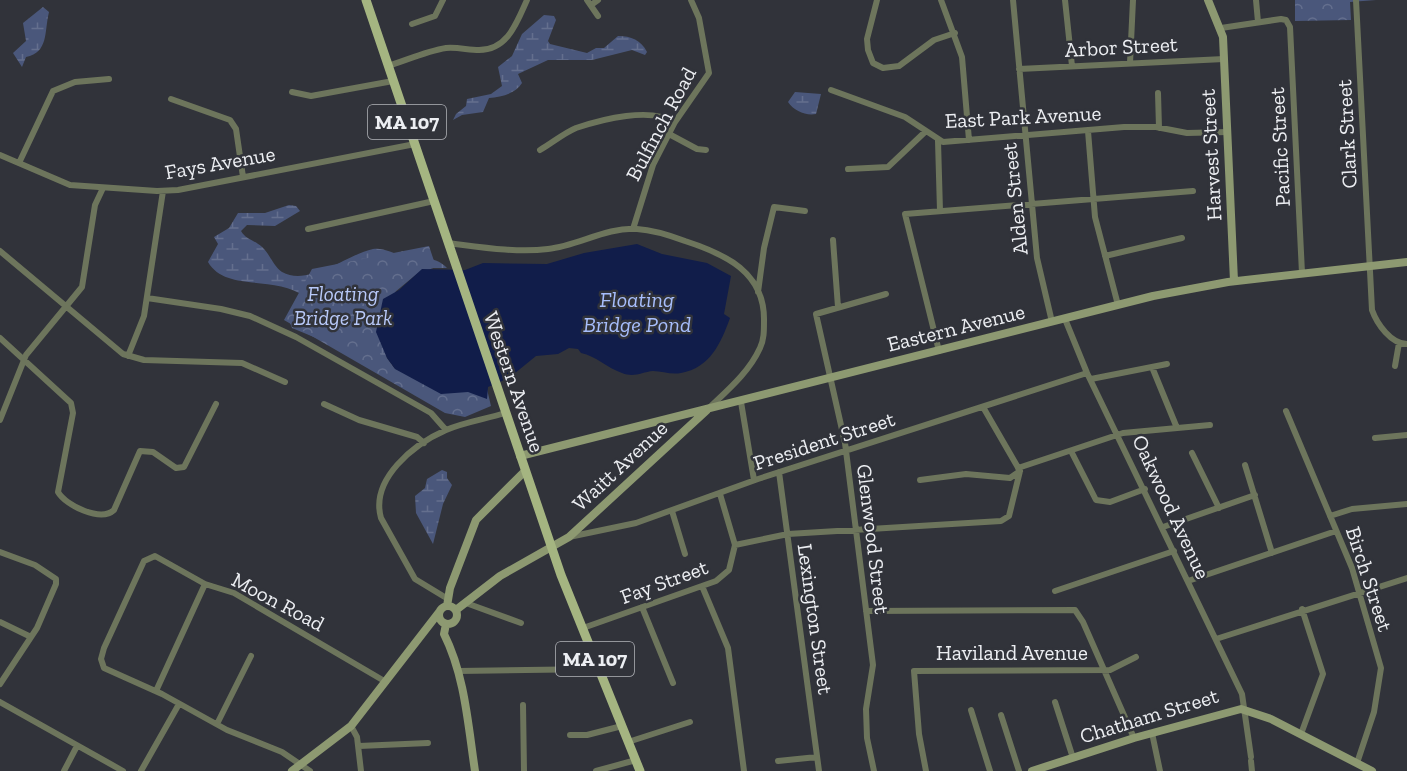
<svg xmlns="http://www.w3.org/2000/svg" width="1407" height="771" font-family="'Zilla Slab',serif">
  <defs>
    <pattern id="wetland-marsh" width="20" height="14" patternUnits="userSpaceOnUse" patternTransform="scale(1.5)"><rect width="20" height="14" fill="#4a577b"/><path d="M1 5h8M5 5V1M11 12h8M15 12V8" fill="none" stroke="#646f8e"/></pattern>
    <pattern id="park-crowns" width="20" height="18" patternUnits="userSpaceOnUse" patternTransform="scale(1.5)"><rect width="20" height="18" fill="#4a577b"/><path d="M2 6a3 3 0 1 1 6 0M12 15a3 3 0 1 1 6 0" fill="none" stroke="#646f8e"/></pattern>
  </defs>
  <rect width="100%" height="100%" fill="#31333a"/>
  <path fill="url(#wetland-marsh)" d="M43 7 49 12C44 32 49 52 26 57L22 67 13 53 26 41 23 23Z
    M544 15 554 16 556 20 548 41 550 44 587 53 596 48H604L618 36C631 36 641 40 647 52L645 55 632 50 592 60H548L518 74 522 83C515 94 501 97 489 98L483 112 462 115 453 120 456 114 466 106 467 99 491 94 502 86 498 67 512 56 522 34Z
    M795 92 821 94 816 114C806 116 794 111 788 102Z
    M289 205 296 206 300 211 275 226 247 225 241 231C246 240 255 240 262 247 270 254 273 266 282 272 309 287 348 254 373 249 385 247 397 256 409 257 423 258 437 257 447 268H424L395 292 380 336 387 358 395 369 478 405 292 328 290 323 305 297C277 274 226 293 208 262L218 244 214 237 229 228 238 213H265Z
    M442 470 447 472V478L452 485 443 504 433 544 416 513 415 496 425 488 427 479Z"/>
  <path fill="url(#park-crowns)" d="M1295 0H1376L1350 2 1351 20 1295 21Z
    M429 246 436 267C426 271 410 274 402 282 390 293 380 338 380 354L392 367 400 371 486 385 491 406 465 417 445 413 284 320 312 269Z"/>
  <path fill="#111d4a" d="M637 244 662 254 707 263 731 276 724 314 730 318C721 343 710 368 681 373 671 375 662 371 653 371 642 372 634 378 622 373 607 368 596 356 581 353L578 349 569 348 558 354 536 356 509 378 488 387 487 399 468 392 441 394 395 369 387 358 376 332 383 299 399 290 422 269 465 270 483 263 547 264 584 253Z"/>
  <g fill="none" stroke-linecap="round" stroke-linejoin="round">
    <path stroke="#6d755c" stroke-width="6" d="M587 0 598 16
      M877 0 867 39 868 50 873 63 883 68 899 66 934 40 955 33
      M941 0 962 57 969 140
      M1013 0 1037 258 1052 322
      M1065 0 1072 66
      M1256 0 1258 22
      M1356 0 1372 310C1377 324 1391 344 1407 344
      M591 5 598 0
      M412 24 435 16 443 0
      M1221 28 1281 19 1286 20 1290 27 1302 273
      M1130 63 1133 0
      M388 66C407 60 427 51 446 48 458 47 468 50 479 50 508 50 517 22 527 0
      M1019 69 1224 59
      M831 90 905 117 943 142 1124 127H1156L1187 133 1228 132
      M292 92 311 96 393 81
      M1158 93 1159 128
      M171 99 230 120 236 129 243 177
      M1088 131 1095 217 1118 305
      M669 134 697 149 706 150
      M938 141 940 211
      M540 150C552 143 564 133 576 128 603 119 650 107 675 122
      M0 155 70 185 157 191 178 190 415 144
      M19 163 53 91 75 82 109 79
      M848 169 888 167 926 131
      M308 229 434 201
      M633 229 653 165 675 122 709 73 699 18 691 0
      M833 240 838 307
      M448 243C480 247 516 253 548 249 578 246 606 227 637 229 653 230 669 235 685 241 725 254 765 272 764 321 764 331 764 340 760 348 749 372 729 389 710 407
      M0 251 123 354 144 360 242 363 285 382
      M1105 256 1182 238
      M758 292 764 248 774 207 805 211
      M147 298 221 309 250 316 296 337 431 413 446 430
      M1065 319 1087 373 1242 694 1251 757
      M0 338 71 403 73 413 58 492C66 506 101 522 114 510L140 451 153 452 176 468 184 467 216 404
      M939 351 905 214 1193 191
      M128 356 144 316 163 191
      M1395 366 1399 343
      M1152 367 1177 428
      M1091 379 1167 364
      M741 402 754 480
      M324 404 359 420 417 437 424 443
      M1286 411 1352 568 1381 668 1374 712 1357 763
      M0 420 26 355 82 287 95 205 103 188
      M1375 438 1407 435
      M1071 451 1096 500 1110 502 1145 489
      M1192 453 1219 508
      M1245 465 1272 553
      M1018 468 1123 433 1210 425
      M779 472 819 771
      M920 480 966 474 1010 478 1020 471
      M720 494 735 545 788 534 1001 521 1009 516 1020 471 983 407
      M672 511 685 554
      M1330 516 1352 509 1407 504
      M1163 527 1255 495
      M569 537 636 523 758 479 1087 373
      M0 552 35 565 56 579V584L37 628 0 684
      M1188 581 1336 531
      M702 586 728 648 744 771
      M1055 591 1174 551
      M448 599 415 579 381 518C370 479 414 444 446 430 464 422 486 419 505 413
      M466 603 521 623
      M642 607 673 683
      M866 611 1075 610 1083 622 1134 738
      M0 622 31 637
      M583 628 716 581 729 570 735 545
      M1216 639 1407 578
      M458 671 599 669
      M156 691 205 584
      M0 702 123 771
      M1055 702 1073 758
      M523 705 524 771
      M971 710 990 771
      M1001 715 1019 771
      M217 724 251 656
      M351 726 357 737 361 771
      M1152 733 1160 771
      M1301 734 1323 674 1302 609
      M570 735H587L622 726
      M628 742 690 722
      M359 746 428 743
      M778 761 817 757
      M1251 761 1252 771
      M64 771 77 746
      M141 771 179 704
      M310 771 282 752 227 730 162 694 104 668 101 659 104 648 144 561 155 556 205 584 234 593 386 682
      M596 771 636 760
      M874 771 867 738 866 709 873 665 845 443 816 314 886 294
      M926 771 919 734 914 671 1110 670 1136 657"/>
    <path stroke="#8d9971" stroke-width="8" d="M1208 0 1223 37 1234 281
      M520 456 1153 296 1228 282 1407 262
      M439 615a9 9 0 1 1 18 0a9 9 0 1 1-18 0Z
      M447 606 450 588 476 520 525 471
      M456 610 500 576 569 537 707 410
      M446 624 444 634C465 676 468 725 475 771
      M292 771 351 726 440 611
      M1032 771 1134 738 1241 709 1271 719 1372 771"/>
    <path stroke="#a5b581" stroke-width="9" d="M366 0 561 575 640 771"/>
  </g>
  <g text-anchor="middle" stroke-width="5" stroke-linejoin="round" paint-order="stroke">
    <g fill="#31333a" stroke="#b4b6bb" stroke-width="1.5">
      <rect x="368" y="105" width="78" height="34" rx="4.5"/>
      <rect x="556" y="642" width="78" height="34" rx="4.5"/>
    </g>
    <g font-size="20" font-weight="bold" fill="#eceef2">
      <text x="407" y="129">MA 107</text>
      <text x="595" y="666">MA 107</text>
    </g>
    <g font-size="21" fill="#eceef2" stroke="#31333a">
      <text transform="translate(1121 47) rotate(-3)" y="7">Arbor Street</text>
      <text transform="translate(1023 117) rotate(-3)" y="7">East Park Avenue</text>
      <text transform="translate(661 124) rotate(-62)" y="7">Bulfinch Road</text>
      <text transform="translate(1347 134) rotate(-93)" y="7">Clark Street</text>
      <text transform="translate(1280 147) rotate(-93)" y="7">Pacific Street</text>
      <text transform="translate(1211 155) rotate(-93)" y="7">Harvest Street</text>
      <text transform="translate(220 163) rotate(-10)" y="7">Fays Avenue</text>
      <text transform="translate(1015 199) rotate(-96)" y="7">Alden Street</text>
      <text transform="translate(956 328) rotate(-14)" y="7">Eastern Avenue</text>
      <text transform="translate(514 382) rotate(71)" y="7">Western Avenue</text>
      <text transform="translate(824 441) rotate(-18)" y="7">President Street</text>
      <text transform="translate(620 466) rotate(-43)" y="7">Waitt Avenue</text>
      <text transform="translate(1171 507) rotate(65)" y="7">Oakwood Avenue</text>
      <text transform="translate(873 539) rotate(83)" y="7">Glenwood Street</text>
      <text transform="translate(1369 579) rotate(72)" y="7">Birch Street</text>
      <text transform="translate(664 582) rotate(-20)" y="7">Fay Street</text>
      <text transform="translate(278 602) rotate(28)" y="7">Moon Road</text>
      <text transform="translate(815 619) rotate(82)" y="7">Lexington Street</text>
      <text x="1012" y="660">Haviland Avenue</text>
      <text transform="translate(1149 716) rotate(-17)" y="7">Chatham Street</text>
    </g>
    <g font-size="21" font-style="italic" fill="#b8c9f9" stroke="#31333a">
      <text x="343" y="301">Floating<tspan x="343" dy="24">Bridge Park</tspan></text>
    </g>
    <g font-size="22" font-style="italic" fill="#a7befc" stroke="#31333a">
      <text x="637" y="307">Floating<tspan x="637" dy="25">Bridge Pond</tspan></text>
    </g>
  </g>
</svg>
